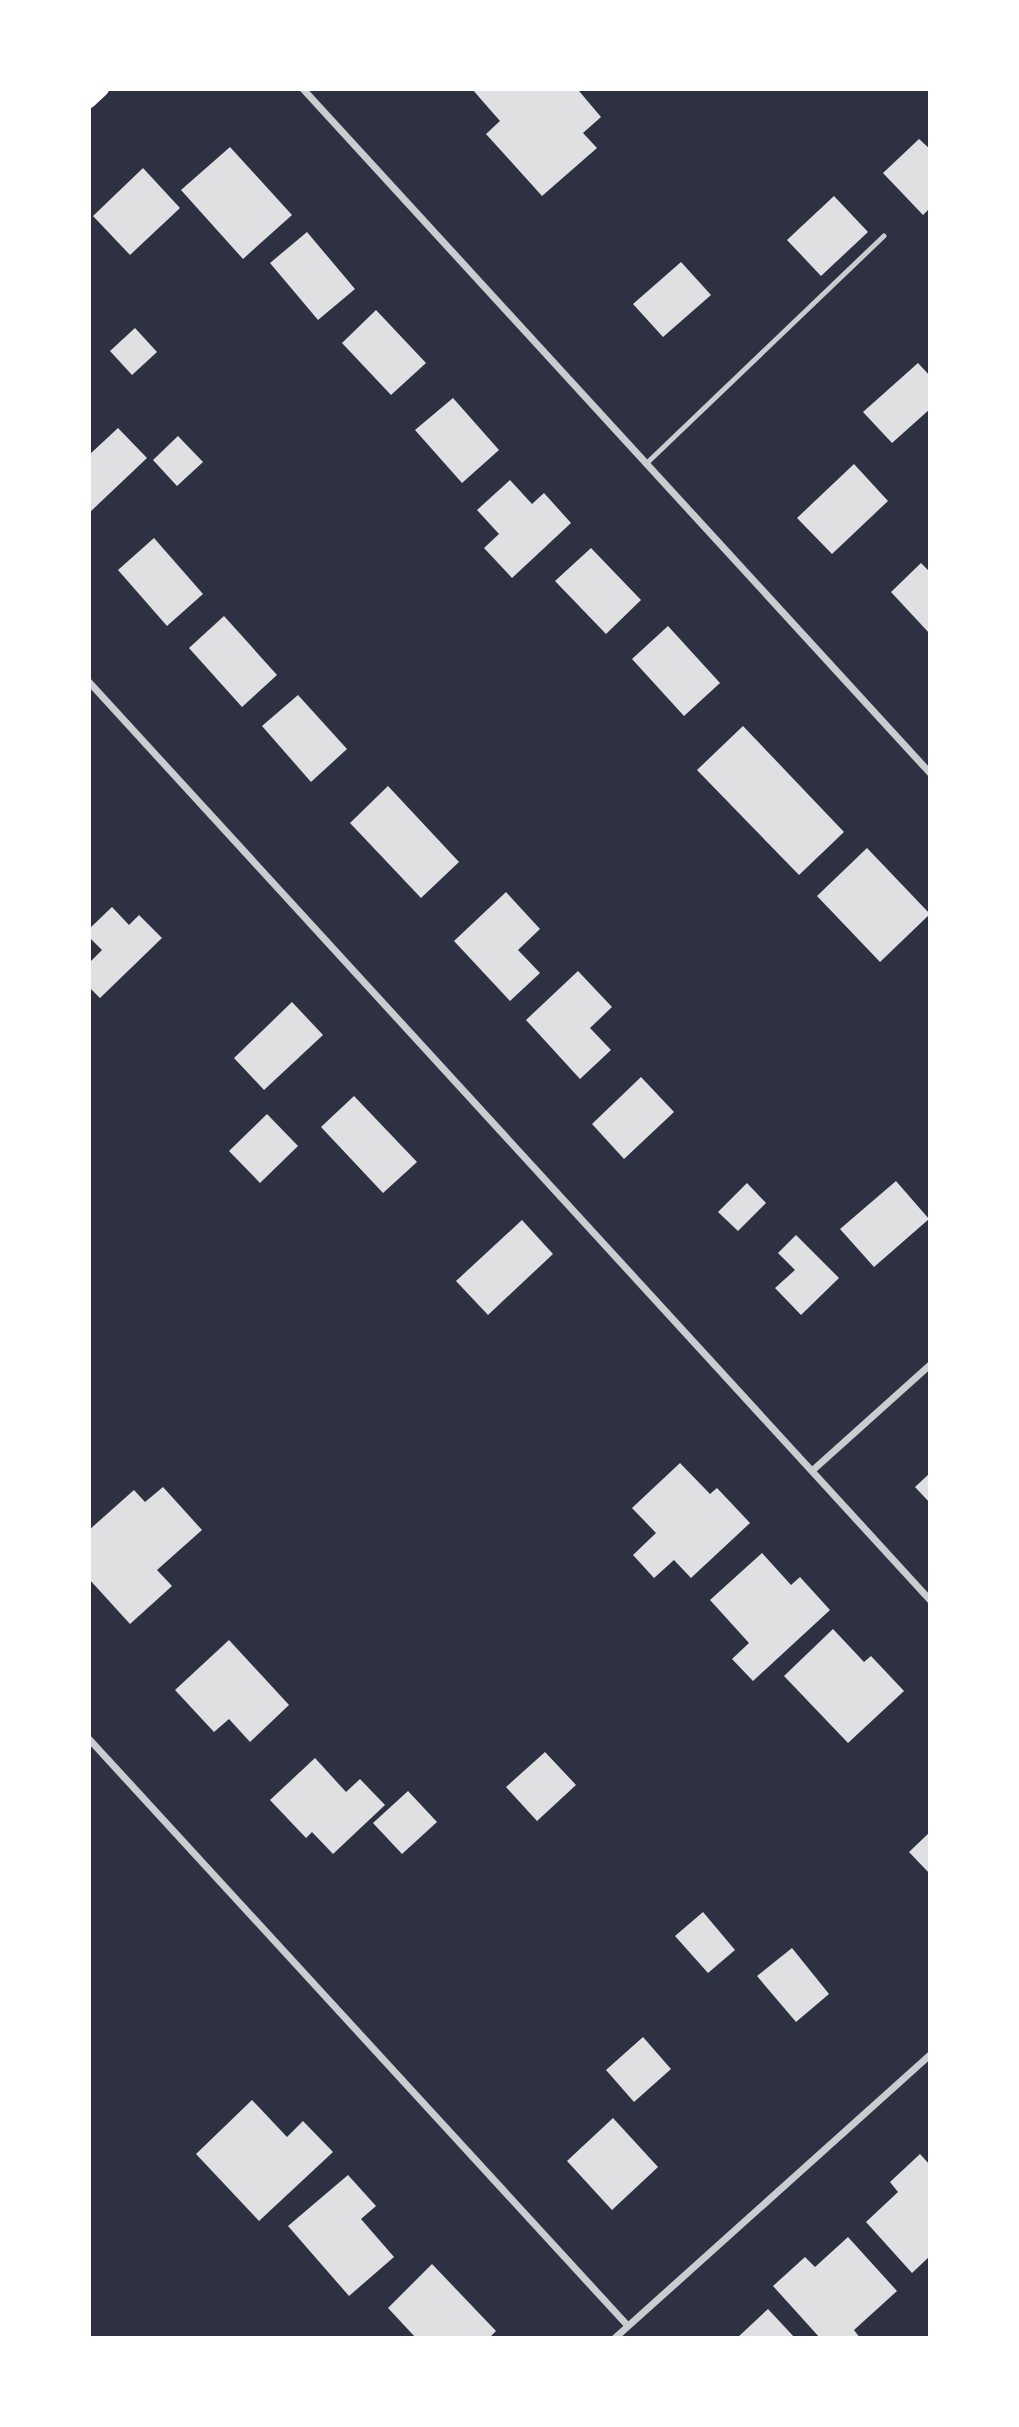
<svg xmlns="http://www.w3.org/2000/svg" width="1019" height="2427" font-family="Montserrat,sans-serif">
  <rect width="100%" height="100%" fill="#2d3142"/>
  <path fill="#e0e0e3" d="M472 89H581L579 91 601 117 583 133 597 148 542 196 486 134 500 121Z
    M919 139 930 149V208L923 215 883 173Z
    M230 147 292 215 243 259 181 190Z
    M143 168 180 208 130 255 93 216Z
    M834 196 868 232 821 276 787 240Z
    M307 232 355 289 318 320 270 263Z
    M681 262 711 295 663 337 633 304Z
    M376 310 426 363 391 395 342 343Z
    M135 328 157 352 132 375 110 351Z
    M918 363 930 376V409L892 443 863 412Z
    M453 398 499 450 462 483 415 430Z
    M118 428 147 458 89 513V455Z
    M178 436 203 462 177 486 153 460Z
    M854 464 888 501 832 554 797 518Z
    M510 480 532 504 544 493 571 523 512 578 484 548 499 534 477 510Z
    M154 538 203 594 167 626 118 570Z
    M591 548 641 600 606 634 555 581Z
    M921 563 930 572V634L891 592Z
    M224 616 277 675 242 707 189 648Z
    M668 626 720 683 684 716 632 659Z
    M298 695 347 749 311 782 262 726Z
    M743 726 844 832 799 875 697 770Z
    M388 786 459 862 421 898 350 823Z
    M867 848 930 914 880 962 817 896Z
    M506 892 540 929 518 950 540 973 510 1001 454 941Z
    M112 907 129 925 139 915 162 938 100 998 89 987V963L102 950 89 937V929Z
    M578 971 612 1007 590 1028 611 1050 580 1079 526 1020Z
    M292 1002 323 1035 264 1090 234 1058Z
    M641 1077 674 1112 624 1159 592 1124Z
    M354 1096 417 1162 383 1193 321 1127Z
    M267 1114 298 1146 260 1183 229 1151Z
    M896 1181 929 1219 874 1267 840 1229Z
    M747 1183 766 1203 738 1231 718 1212Z
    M522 1220 553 1254 488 1315 456 1281Z
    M796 1235 839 1278 801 1315 775 1288 795 1270 778 1253Z
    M680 1463 710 1494 717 1488 750 1523 691 1578 674 1560 654 1578 633 1555 656 1533 632 1508Z
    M930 1473V1503L915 1487Z
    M163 1487 202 1530 157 1570 172 1586 130 1624 89 1579V1530L134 1490 145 1502Z
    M762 1553 791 1585 800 1577 830 1610 753 1681 732 1659 749 1643 710 1600Z
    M833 1629 864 1662 871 1656 904 1691 848 1743 784 1676Z
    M229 1640 289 1705 250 1742 229 1719 214 1732 175 1690Z
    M545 1752 576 1785 537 1821 506 1787Z
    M315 1758 346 1792 360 1779 385 1805 333 1854 312 1832 306 1838 270 1800Z
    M408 1791 437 1822 402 1854 373 1823Z
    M930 1832V1874L909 1852Z
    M703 1912 735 1950 708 1973 675 1936Z
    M792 1948 829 1994 796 2022 757 1976Z
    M643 2037 671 2069 634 2102 606 2070Z
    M252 2100 287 2137 303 2121 333 2152 259 2221 196 2154Z
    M613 2118 658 2167 612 2210 567 2161Z
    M920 2154 930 2165V2256L912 2273 866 2222 898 2192 890 2182Z
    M348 2175 376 2206 361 2219 394 2257 349 2296 288 2226Z
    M848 2237 897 2291 854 2330 860 2338H820L773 2286 805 2257 815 2267Z
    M432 2264 496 2331 489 2338H416L388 2308Z
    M768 2309 795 2338H737Z"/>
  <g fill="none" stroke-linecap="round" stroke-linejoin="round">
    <path stroke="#caccd0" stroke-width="5" d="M647 463 884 236"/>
    <path stroke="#caccd0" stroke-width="7" d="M303 89 930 773
      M89 682 930 1600
      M812 1471 930 1365
      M89 1739 628 2326
      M615 2338 930 2055"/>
    <path stroke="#fff" stroke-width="14" d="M89 101 102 89"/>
  </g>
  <rect width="1019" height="2427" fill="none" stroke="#ffffff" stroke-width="182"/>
</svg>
